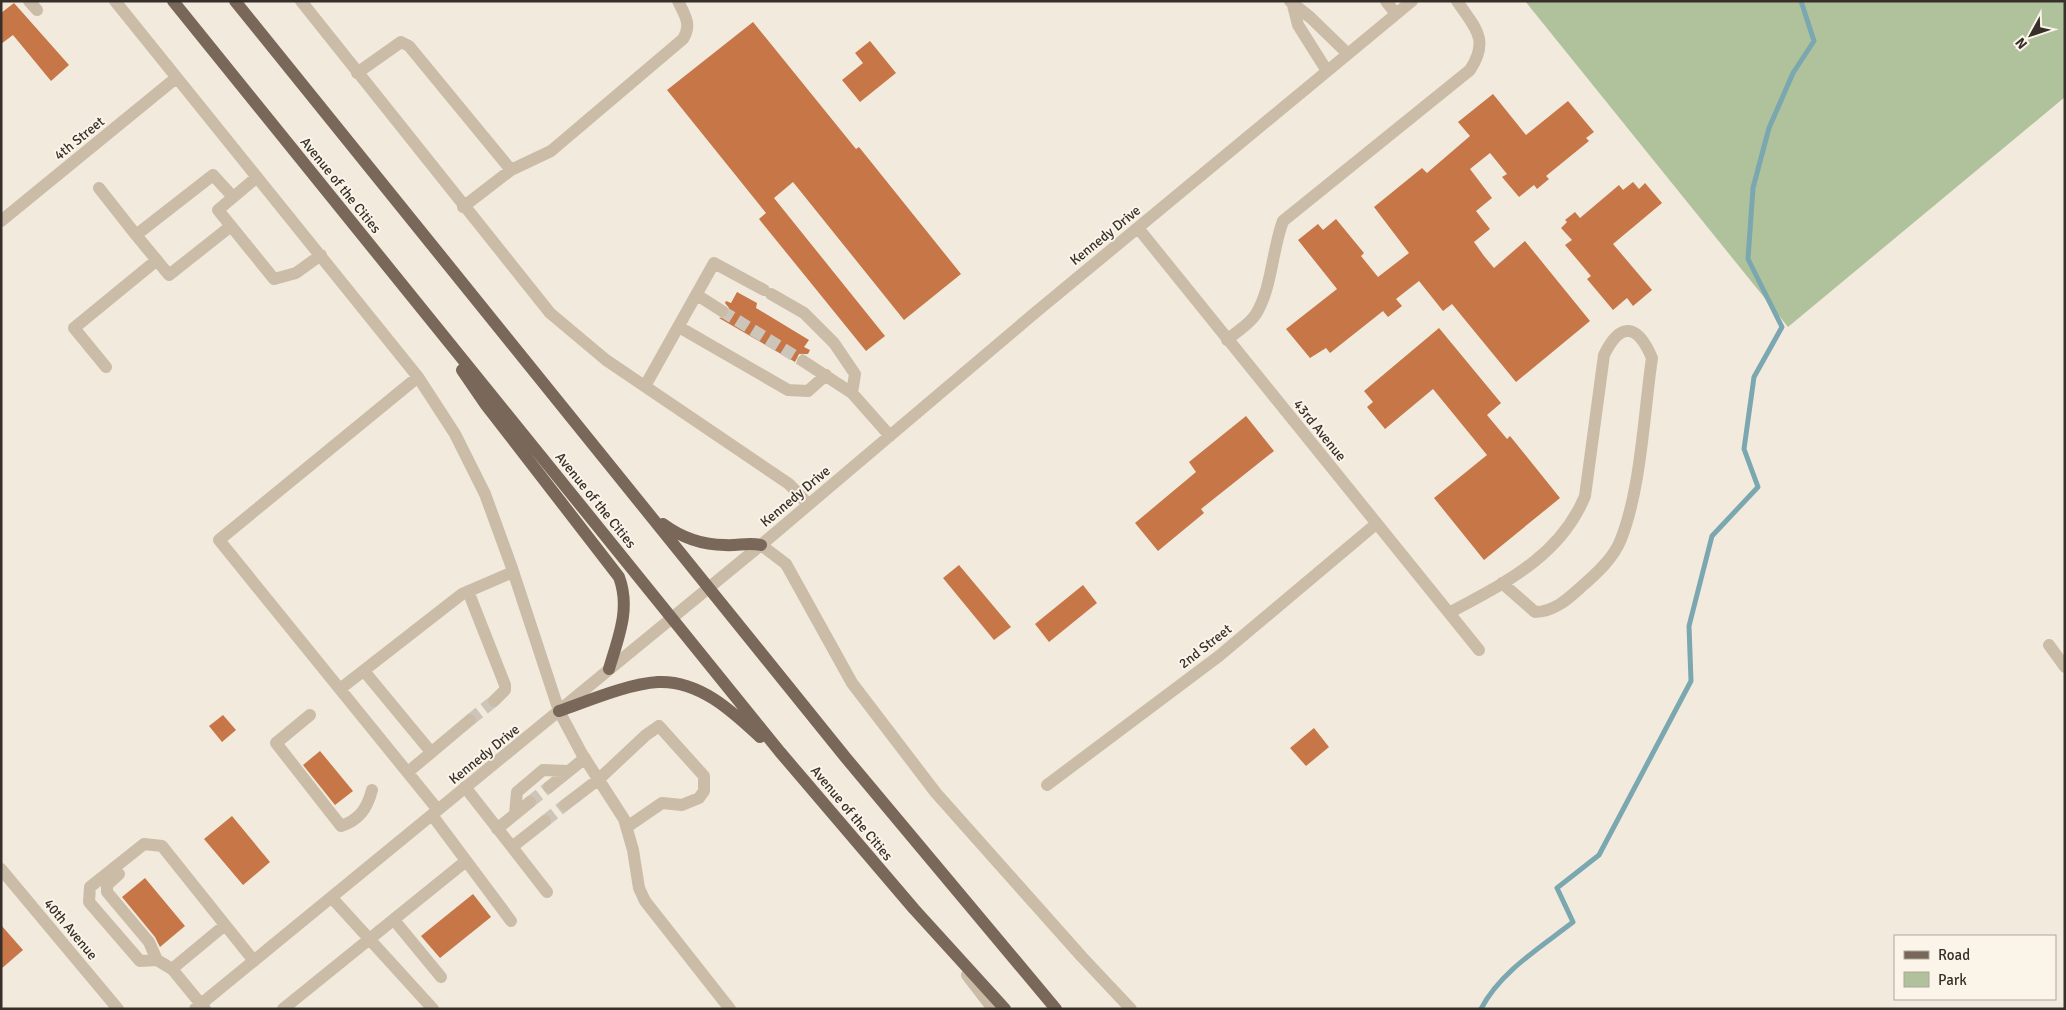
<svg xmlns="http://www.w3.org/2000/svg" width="2066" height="1010" font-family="Signika,sans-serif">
  <rect width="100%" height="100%" fill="#f2ebdd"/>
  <path fill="#b0c29c" d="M1525 1H2065V97L1788 327Z"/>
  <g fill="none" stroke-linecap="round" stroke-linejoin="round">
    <path stroke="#7ba7b0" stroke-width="5" d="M1481 1009C1500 972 1541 947 1573 922L1557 888 1599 855 1691 681 1689 626 1712 536 1758 487 1744 449 1754 377 1782 327 1748 259 1753 188 1769 128 1793 73 1814 41 1801 1"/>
  </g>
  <path fill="#c67647" d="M14 3 69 65 51 81 13 35 1 44V13Z
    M753 22 856 149 859 147 961 274 904 320 793 182 774 198 885 336 866 351 759 219 766 213 667 90Z
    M870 41 896 73 860 102 842 80 863 63 855 53Z
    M1493 94 1526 135 1568 101 1594 132 1586 138 1589 141 1546 176 1549 179 1537 189 1534 185 1519 197 1502 177 1507 174 1490 153 1470 169 1492 198 1476 211 1490 229 1474 242 1484 256 1494 268 1525 241 1590 321 1516 382 1452 304 1443 311 1419 281 1396 299 1402 306 1388 317 1383 311 1330 353 1326 348 1310 358 1286 329 1337 289 1298 240 1318 224 1323 230 1336 219 1364 253 1361 256 1378 277 1409 253 1374 207 1422 168 1427 173 1470 136 1458 122Z
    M1633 182 1639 189 1645 183 1662 203 1613 244 1652 290 1633 306 1627 298 1613 310 1587 279 1591 276 1565 245 1572 240 1561 228 1567 222 1565 220 1575 212 1580 218 1619 185 1623 190Z
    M737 292 757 303 756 308 809 340 804 347 810 350 808 354H799L795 362 719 318 729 316V308L725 303 726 301 731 303Z
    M1439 328 1501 403 1487 415 1507 439 1510 436 1560 498 1484 560 1434 498 1487 455 1433 389 1385 429 1367 407 1373 402 1364 391Z
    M1246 416 1274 451 1201 509 1204 513 1158 551 1135 523 1196 472 1189 462Z
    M959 565 1011 627 994 640 943 578Z
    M1083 585 1097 603 1049 642 1035 624Z
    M223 715 236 730 222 742 209 726Z
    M1314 728 1329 747 1306 766 1290 748Z
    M320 751 353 791 335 805 303 765Z
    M232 816 270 862 243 885 204 839Z
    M145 878 185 926 160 947 155 937 122 897Z
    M473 894 491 917 440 958 421 936Z
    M1 925 23 950 1 969Z"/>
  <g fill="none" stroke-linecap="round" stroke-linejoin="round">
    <path stroke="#cdc5b9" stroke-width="12" stroke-dasharray="12 6" stroke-linecap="butt" d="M722 311 803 361
      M470 720 494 701
      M530 802 549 787
      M545 821 565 805"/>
    <path stroke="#cbbca8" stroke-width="12" d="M29 1 37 10
      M115 1 418 377 455 434 485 494 512 568 559 711 582 754 624 819 633 850 639 888 645 901 730 1009
      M301 1 550 313 606 360 789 484 808 504
      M1290 1 1311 18 1348 54
      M1386 1 1396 14
      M1293 5 1298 25 1327 71
      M357 73 401 42 409 46 511 170 463 207
      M511 170 551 151 683 39C692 25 685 15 678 1
      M257 177 218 210 274 279 296 273 321 255
      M99 188 136 235
      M1 221 176 78
      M231 226 169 275 136 235 213 175 233 197
      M1138 228 1479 650
      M771 294 804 313 834 343 855 374 852 393
      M697 295 722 311
      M679 327 788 390 808 391 826 375
      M1227 340C1236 332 1250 324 1256 314 1272 288 1272 250 1283 221L1470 70C1490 39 1475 28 1457 1
      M803 361 852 393 890 436
      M106 367 74 328 157 260
      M418 377 219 540 438 810
      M645 386 714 263 764 290
      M761 545 786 564 852 683 936 793 1082 957 1131 1009
      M468 591 505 685V690L494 701
      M1449 613C1504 583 1560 557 1585 496L1604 355C1621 320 1638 325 1652 358 1644 412 1641 489 1621 539 1614 558 1596 574 1580 588 1567 600 1553 612 1535 612L1502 583
      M2049 645 2065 667
      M364 671 431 752
      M340 689 462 594 513 572
      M310 715 276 743 341 826C359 820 367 809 372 790
      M408 772 470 720
      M1047 785 1219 656 1376 524
      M465 787 547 892
      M549 787 585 758
      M565 805 599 779 646 735 659 726 704 776V791L699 798 682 805 662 803 627 827
      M515 814 517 792 543 770 568 771
      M432 815 511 921
      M497 829 530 802
      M512 847 545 821
      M1 869 118 1009
      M119 874 107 885V892L149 942 157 960
      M332 898 433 1009
      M394 920 441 977
      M172 969 225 925
      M967 975 993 1009
      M195 1009 761 545 1036 312 1412 1
      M205 1009 172 969 157 960 140 961 89 902 90 887 144 844 162 846 254 961
      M283 1009 466 861"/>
    <path stroke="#79685a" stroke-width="12" d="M173 1 780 752 914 909 1005 1009
      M235 1 846 758 1056 1009
      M462 370 486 405 619 577C631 609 618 638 609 669
      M663 524C682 538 702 545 725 545 738 546 748 542 761 545
      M559 711C588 701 627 684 658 682 699 680 732 711 760 737"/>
  </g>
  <g text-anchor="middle" stroke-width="4" stroke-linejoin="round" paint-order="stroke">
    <g font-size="14" fill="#372f29" stroke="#faf4e9">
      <text transform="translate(79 138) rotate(-39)" y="5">4th Street</text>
      <text transform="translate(341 185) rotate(51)" y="5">Avenue of the Cities</text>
      <text transform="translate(1105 235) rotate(-39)" y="5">Kennedy Drive</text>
      <text transform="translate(1320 430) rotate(51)" y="5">43rd Avenue</text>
      <text transform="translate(795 496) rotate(-40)" y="5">Kennedy Drive</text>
      <text transform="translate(596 500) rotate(51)" y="5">Avenue of the Cities</text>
      <text transform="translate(1205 646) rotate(-38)" y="5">2nd Street</text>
      <text transform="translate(484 754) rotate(-39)" y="5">Kennedy Drive</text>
      <text transform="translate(852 813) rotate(50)" y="5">Avenue of the Cities</text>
      <text transform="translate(71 929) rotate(50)" y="5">40th Avenue</text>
    </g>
  </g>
  <rect width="2066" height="1010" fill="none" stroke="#372f29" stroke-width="5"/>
  <rect x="1894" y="935" width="162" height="65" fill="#faf4e9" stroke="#aca59c"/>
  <rect x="1904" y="951" width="25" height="8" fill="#79685a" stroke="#aca59c"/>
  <text x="1938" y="960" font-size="15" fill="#372f29">Road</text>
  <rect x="1904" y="972" width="25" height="15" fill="#b0c29c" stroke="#aca59c"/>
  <text x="1938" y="985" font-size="15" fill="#372f29">Park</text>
  <g transform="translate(2031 35) rotate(230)" stroke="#faf4e9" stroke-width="4" paint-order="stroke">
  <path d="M0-4L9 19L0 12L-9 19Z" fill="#372f29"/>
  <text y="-8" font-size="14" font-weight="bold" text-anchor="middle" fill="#372f29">N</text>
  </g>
</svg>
